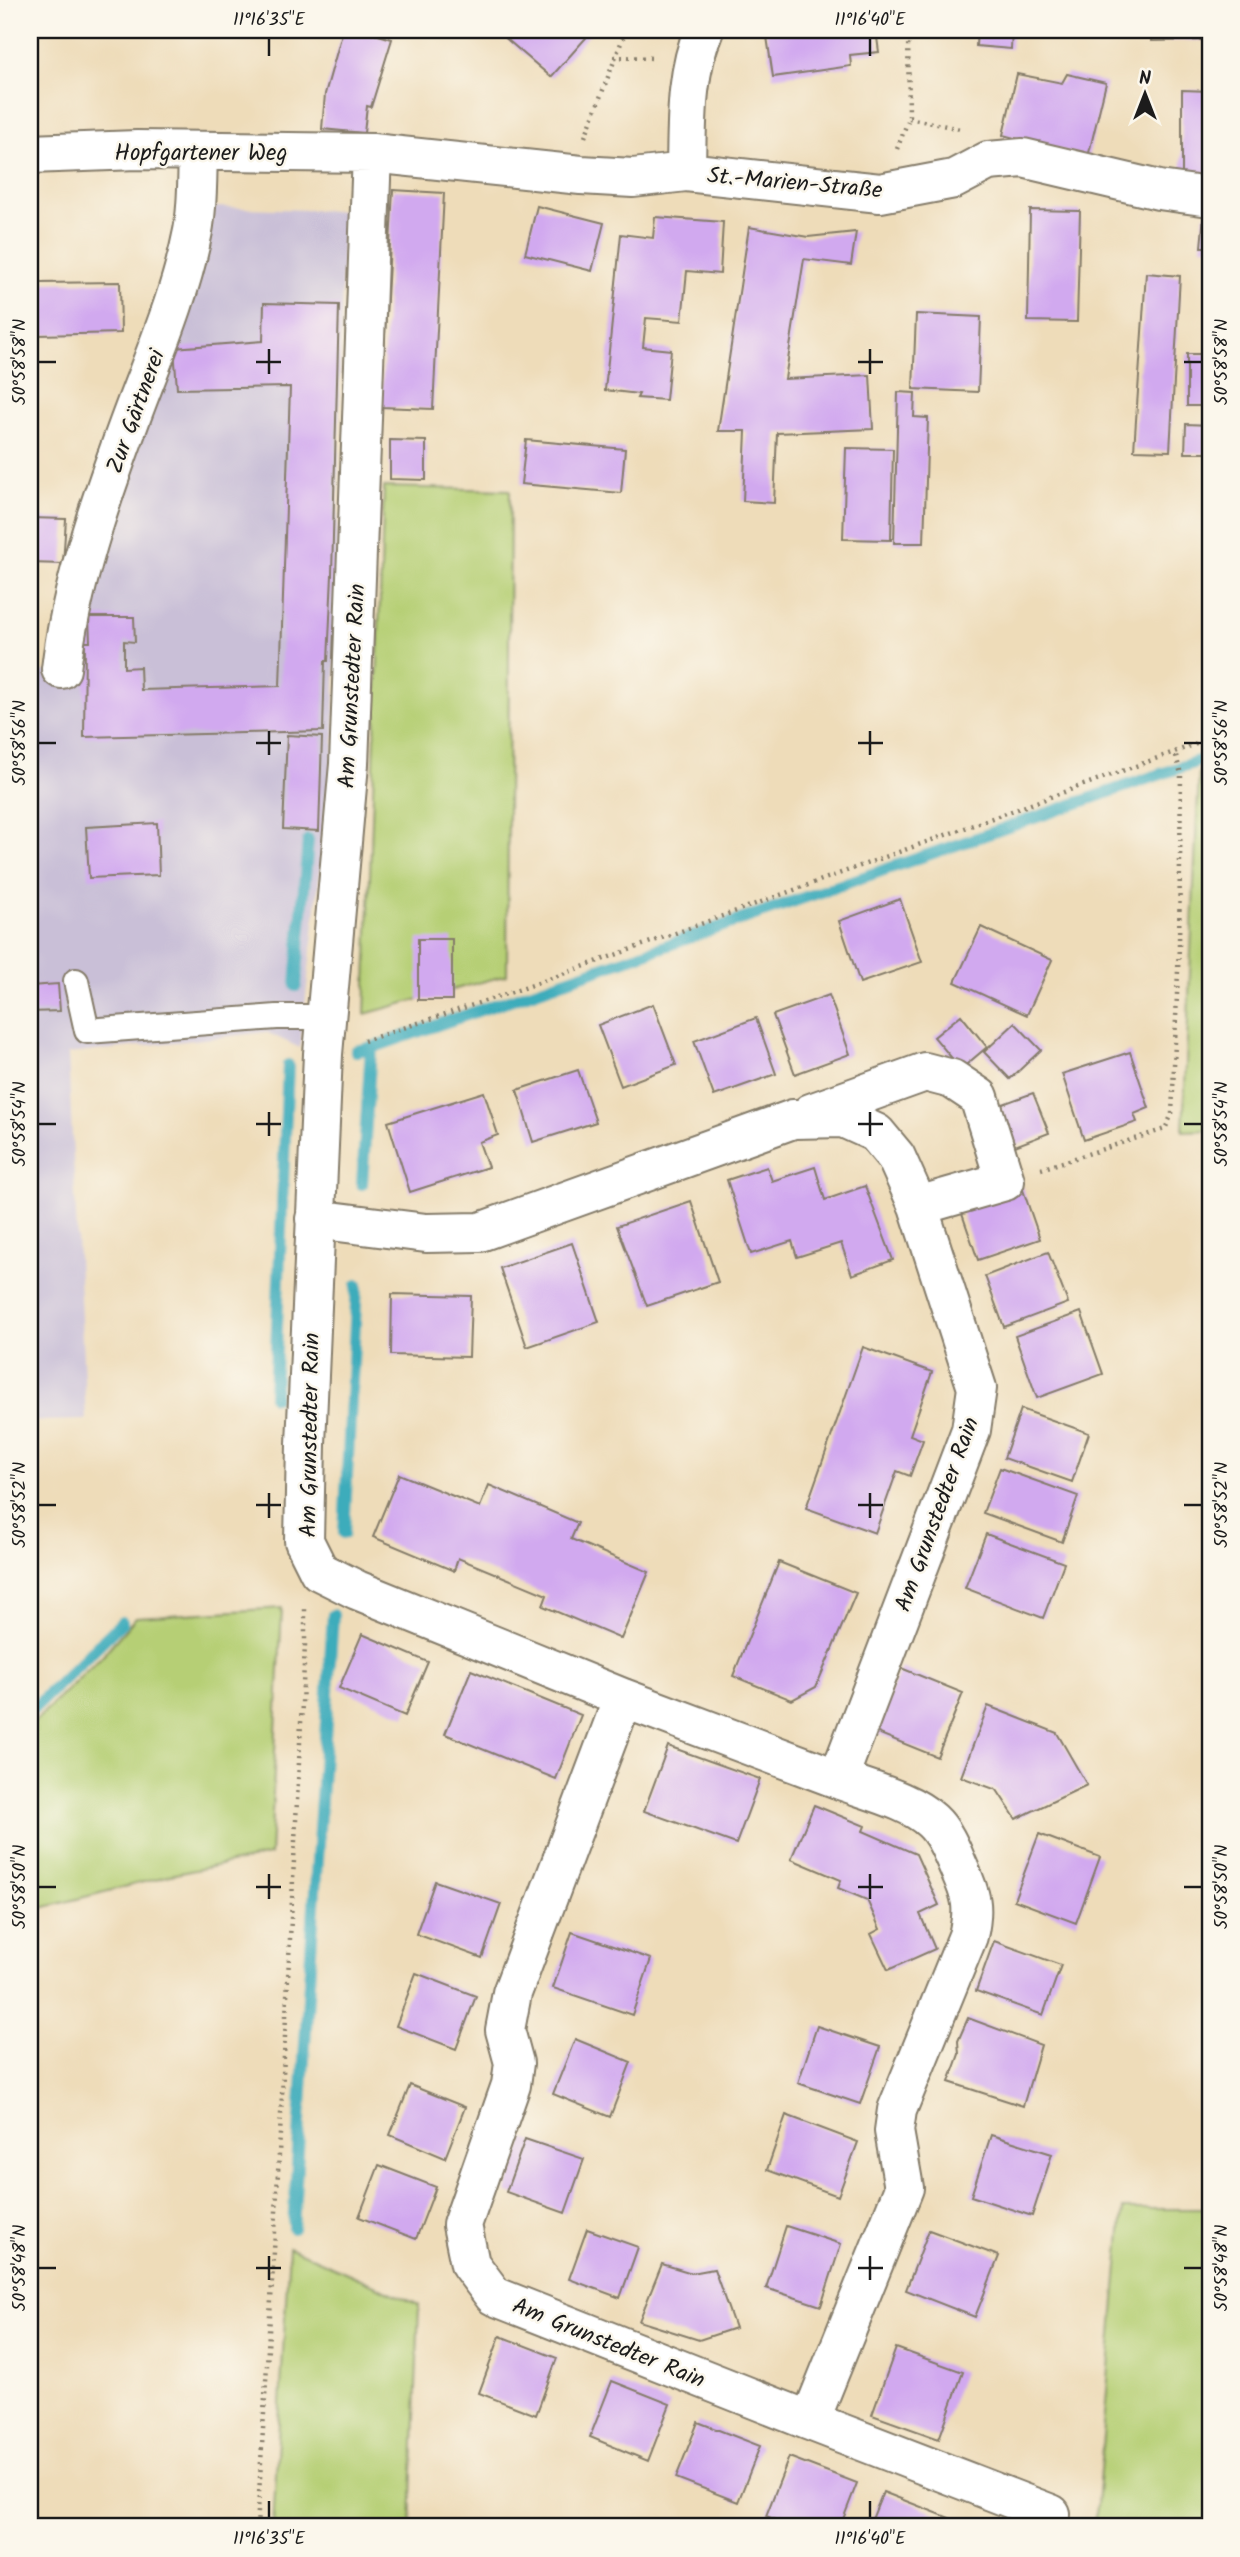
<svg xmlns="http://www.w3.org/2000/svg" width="1240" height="2557" font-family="Kalam,sans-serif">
  <rect width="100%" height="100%" fill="#fbf7ec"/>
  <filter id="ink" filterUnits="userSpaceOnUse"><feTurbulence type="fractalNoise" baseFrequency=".0143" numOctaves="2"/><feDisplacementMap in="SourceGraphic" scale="14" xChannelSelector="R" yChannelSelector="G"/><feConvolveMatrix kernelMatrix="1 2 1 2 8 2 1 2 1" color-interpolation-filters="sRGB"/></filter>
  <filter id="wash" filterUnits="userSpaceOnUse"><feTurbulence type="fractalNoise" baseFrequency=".00686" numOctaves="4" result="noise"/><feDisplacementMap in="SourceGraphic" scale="28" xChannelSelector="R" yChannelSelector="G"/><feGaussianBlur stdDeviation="1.57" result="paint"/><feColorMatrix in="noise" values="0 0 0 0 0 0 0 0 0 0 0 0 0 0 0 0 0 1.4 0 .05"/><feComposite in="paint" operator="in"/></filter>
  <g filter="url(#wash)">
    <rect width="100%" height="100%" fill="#eedcb9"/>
    <path fill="#c9bfd7" d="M215 207 343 211 334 747 300 1048 266 1032 68 1054 86 1420 30 1421V672L74 670 108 535 194 283Z"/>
    <path fill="#b6cf74" stroke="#697648" stroke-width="2" d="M384 487 510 490 507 975 365 1014Z
      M1210 767V1130L1183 1131 1199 771Z
      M282 1608 270 1855 175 1874 30 1911V1726L101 1657 136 1617Z
      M1123 2209H1210V2527H1095Z
      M289 2247 419 2305 411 2527H273Z"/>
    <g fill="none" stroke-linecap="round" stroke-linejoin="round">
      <path stroke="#3dacbb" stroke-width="12" d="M296 986 308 840
        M356 1051 371 1048 1210 757
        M362 1184 371 1048
        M274 1397 288 1065
        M344 1533 357 1285
        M30 1712 122 1622
        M293 2228 333 1615"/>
    </g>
    <g id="blocks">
      <path fill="#d1a9ef" d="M343 30H361L392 39 371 107 367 106 364 133 322 129 325 94Z
        M506 30H593L551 77 502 35Z
        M766 30H876L879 52 850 55 851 66 773 77Z
        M977 30H1012L1011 49 976 46Z
        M1151 30H1210V40L1151 41Z
        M1017 74 1062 83 1067 74 1106 83 1088 157 1003 135Z
        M1182 90 1210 91V177H1182Z
        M393 190 444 193 433 409 381 407Z
        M537 206 604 223 592 271 525 254Z
        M1030 210 1080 211 1077 322 1028 321Z
        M1204 215 1210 216V247H1201Z
        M655 217 723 222 720 274 687 271 682 321 646 318 643 347 671 350 666 400 637 398 639 394 605 390 621 234 653 238Z
        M749 227 808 237 856 232 851 265 804 259 785 379 870 375 873 429 777 433 774 503 743 501 746 431H718Z
        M1146 273 1180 276 1170 451 1134 450Z
        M120 282 121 333 38 335 37 283Z
        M264 303 339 305 332 575 328 661H325L323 731 84 737 85 642H90L89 617H134L135 642 124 641V668L140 667 141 690 280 686 290 387 177 389 174 348 263 341Z
        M916 314 981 317 978 392 913 389Z
        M1187 354H1210V406H1187Z
        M898 392 915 393 914 417 928 418 924 543H894Z
        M1186 424 1210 425V453H1185Z
        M390 440 426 441V480L390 479Z
        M526 440 625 449 621 493 521 484Z
        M846 448 893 449 891 540 843 539Z
        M30 518 66 519 63 564 30 563Z
        M287 735 322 737 319 831 283 829Z
        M157 823 159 875 89 878 86 827Z
        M900 899 922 962 860 983 839 921Z
        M981 927 1052 960 1027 1015 955 982Z
        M418 939H452V1000H418Z
        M58 984 60 1011 30 1012V986Z
        M829 995 850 1054 795 1074 773 1015Z
        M653 1004 676 1065 621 1086 598 1025Z
        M961 1015 987 1047 961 1069 934 1037Z
        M756 1018 776 1074 714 1096 694 1041Z
        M1015 1023 1041 1050 1010 1079 984 1052Z
        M1130 1052 1149 1108 1134 1114 1137 1122 1084 1140 1062 1074Z
        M578 1070 596 1122 533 1142 517 1090Z
        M484 1092 498 1135 479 1142 488 1167 410 1192 388 1122Z
        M1033 1093 1049 1133 1015 1146 1000 1105Z
        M767 1167 772 1181 815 1167 825 1200 865 1186 893 1260 852 1275 841 1243 797 1257 792 1241 751 1254 727 1180Z
        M1022 1187 1040 1239 978 1260 960 1208Z
        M691 1201 718 1282 647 1306 617 1226Z
        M572 1243 599 1322 527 1347 500 1268Z
        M1048 1252 1068 1303 1004 1327 985 1276Z
        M392 1294 471 1296 469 1357 391 1355Z
        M1081 1312 1103 1374 1037 1398 1015 1336Z
        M863 1347 932 1372 910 1435 923 1440 910 1476 897 1471 875 1533 806 1508Z
        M1021 1409 1089 1433 1072 1482 1004 1458Z
        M1000 1468 1078 1496 1062 1542 983 1513Z
        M399 1474 480 1507 489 1485 578 1523 571 1539 649 1572 621 1639 543 1606 547 1595 458 1558 454 1571 373 1537Z
        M986 1534 1064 1563 1043 1618 965 1588Z
        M779 1562 856 1593 816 1687 792 1700 733 1676Z
        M362 1634 428 1662 405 1716 339 1688Z
        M901 1668 963 1693 937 1757 875 1732Z
        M471 1670 581 1715 556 1779 445 1734Z
        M988 1706 1057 1733 1087 1785 1016 1819 997 1790 961 1777Z
        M668 1746 760 1779 736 1844 644 1811Z
        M814 1805 865 1826 863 1831 916 1854 939 1905 920 1914 935 1949 888 1970 871 1934 880 1929 867 1900 838 1888 841 1880 791 1859Z
        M1039 1834 1100 1857 1076 1923 1014 1900Z
        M435 1881 501 1904 482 1958 416 1934Z
        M572 1932 651 1959 632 2015 553 1988Z
        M994 1941 1061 1965 1043 2015 976 1991Z
        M416 1973 476 1996 456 2049 396 2026Z
        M968 2018 1041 2045 1023 2106 949 2082 959 2054 958 2041Z
        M817 2026 880 2047 860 2104 798 2083Z
        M575 2039 631 2062 610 2117 553 2094Z
        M410 2085 465 2107 445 2158 390 2135Z
        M786 2115 858 2142 838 2196 767 2170Z
        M991 2135 1052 2154 1032 2216 971 2196Z
        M525 2139 584 2159 565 2213 506 2192Z
        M379 2165 436 2187 416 2239 359 2217Z
        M786 2226 841 2244 821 2306 766 2288Z
        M587 2229 638 2247 620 2298 569 2279Z
        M929 2230 999 2256 975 2317 906 2290Z
        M662 2264 692 2273 714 2269 735 2328 699 2340 639 2321Z
        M500 2336 557 2358 536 2415 479 2393Z
        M896 2348 963 2372 939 2439 872 2415Z
        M612 2381 670 2404 648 2461 590 2437Z
        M698 2422 760 2446 738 2502 676 2478Z
        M789 2457 857 2483 840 2527H795L766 2516Z
        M883 2492 952 2519 949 2527H869Z"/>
    </g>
  </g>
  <g filter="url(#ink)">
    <use href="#blocks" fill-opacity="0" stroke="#857c6a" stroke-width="2"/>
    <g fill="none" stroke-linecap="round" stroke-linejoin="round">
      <g stroke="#857c6a" stroke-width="28">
        <path id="lane" d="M76 981 87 1031 277 1017H326"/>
      </g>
      <g stroke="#857c6a" stroke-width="42">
        <path id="street" d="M30 154 137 150 372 153 581 175 633 178 686 172 880 193 954 179 988 161 1023 158 1159 190 1210 197
          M686 172C687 124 685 74 704 30
          M61 669C71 585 100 502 129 423 152 360 180 298 193 231 198 206 197 177 198 151
          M811 1113 925 1072 952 1079 979 1097 1005 1181 918 1206
          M315 1219 426 1233 480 1232 793 1119 843 1118 876 1133 896 1157 918 1206 977 1388 971 1430 838 1779 623 1698 357 1590 319 1571 304 1541 306 1444 323 1054 349 764 372 153
          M623 1698 512 1993 505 2030 514 2063 511 2085 462 2225 470 2264 494 2296 810 2421 904 2188 894 2131 897 2110 968 1936C975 1906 971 1895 959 1868 952 1852 945 1833 932 1821 910 1800 866 1790 838 1779
          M810 2421 1051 2514"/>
      </g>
      <path stroke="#857c6a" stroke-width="4.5" stroke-dasharray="2 5" stroke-linecap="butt" d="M614 57 655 58
        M909 118 960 129
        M585 137 626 30
        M897 149 909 118 908 30
        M364 1041 527 987 1210 739
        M1041 1169 1165 1129 1172 1114 1179 946 1181 774 1175 752
        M257 2527 274 2251 305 1645V1608"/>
      <use href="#lane" stroke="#fff" stroke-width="24"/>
      <use href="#street" stroke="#fff" stroke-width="38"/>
    </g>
  </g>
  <path fill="none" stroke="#1c1c1c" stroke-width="2.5" d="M269 38V56M870 38V56M269 349V374M870 349V374M38 362H56M256 362H281M858 362H883M1184 362H1202M269 731V755M870 731V755M38 743H56M256 743H281M858 743H883M1184 743H1202M269 1112V1136M870 1112V1136M38 1124H56M256 1124H281M858 1124H883M1184 1124H1202M269 1493V1518M870 1493V1518M38 1505H56M256 1505H281M858 1505H883M1184 1505H1202M269 1874V1899M870 1874V1899M38 1887H56M256 1887H281M858 1887H883M1184 1887H1202M269 2256V2280M870 2256V2280M38 2268H56M256 2268H281M858 2268H883M1184 2268H1202M269 2501V2518M870 2501V2518"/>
  <g text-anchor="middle" stroke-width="5" stroke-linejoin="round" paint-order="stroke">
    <g font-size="23" fill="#1c1c1c" stroke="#fbf7ec">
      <text x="201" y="160">Hopfgartener Weg</text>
      <text transform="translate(795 182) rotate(5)" y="8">St.-Marien-Straße</text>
      <text transform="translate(135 411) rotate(-70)" y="8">Zur Gärtnerei</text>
      <text transform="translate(351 686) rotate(-87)" y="8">Am Grunstedter Rain</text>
      <text transform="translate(309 1435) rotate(-89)" y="8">Am Grunstedter Rain</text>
      <text transform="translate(936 1514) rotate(-70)" y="8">Am Grunstedter Rain</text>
      <text transform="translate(609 2342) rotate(22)" y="8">Am Grunstedter Rain</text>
    </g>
  </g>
  <rect width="1240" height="2557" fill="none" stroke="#fbf7ec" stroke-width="77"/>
  <g transform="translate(1145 94)" stroke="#fbf7ec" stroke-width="5" paint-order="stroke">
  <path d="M0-5L12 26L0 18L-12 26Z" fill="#1c1c1c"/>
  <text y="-10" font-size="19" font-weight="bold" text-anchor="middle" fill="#1c1c1c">N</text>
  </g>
  <rect x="38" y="38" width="1164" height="2480" fill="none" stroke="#1c1c1c" stroke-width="2.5"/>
  <g font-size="18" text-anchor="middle" fill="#1c1c1c">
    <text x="269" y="25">11°16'35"E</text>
    <text x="870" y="25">11°16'40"E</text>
    <text transform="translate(19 362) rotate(-90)" y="6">50°58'58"N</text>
    <text transform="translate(1221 362) rotate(-90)" y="6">50°58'58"N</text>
    <text transform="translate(19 743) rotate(-90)" y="6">50°58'56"N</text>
    <text transform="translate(1221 743) rotate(-90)" y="6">50°58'56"N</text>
    <text transform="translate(19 1124) rotate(-90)" y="6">50°58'54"N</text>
    <text transform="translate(1221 1124) rotate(-90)" y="6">50°58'54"N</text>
    <text transform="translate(19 1505) rotate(-90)" y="6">50°58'52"N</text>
    <text transform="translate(1221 1505) rotate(-90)" y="6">50°58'52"N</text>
    <text transform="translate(19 1887) rotate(-90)" y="6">50°58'50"N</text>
    <text transform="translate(1221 1887) rotate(-90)" y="6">50°58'50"N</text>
    <text transform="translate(19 2268) rotate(-90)" y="6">50°58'48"N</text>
    <text transform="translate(1221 2268) rotate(-90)" y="6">50°58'48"N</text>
    <text x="269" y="2544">11°16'35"E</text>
    <text x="870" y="2544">11°16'40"E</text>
  </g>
</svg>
